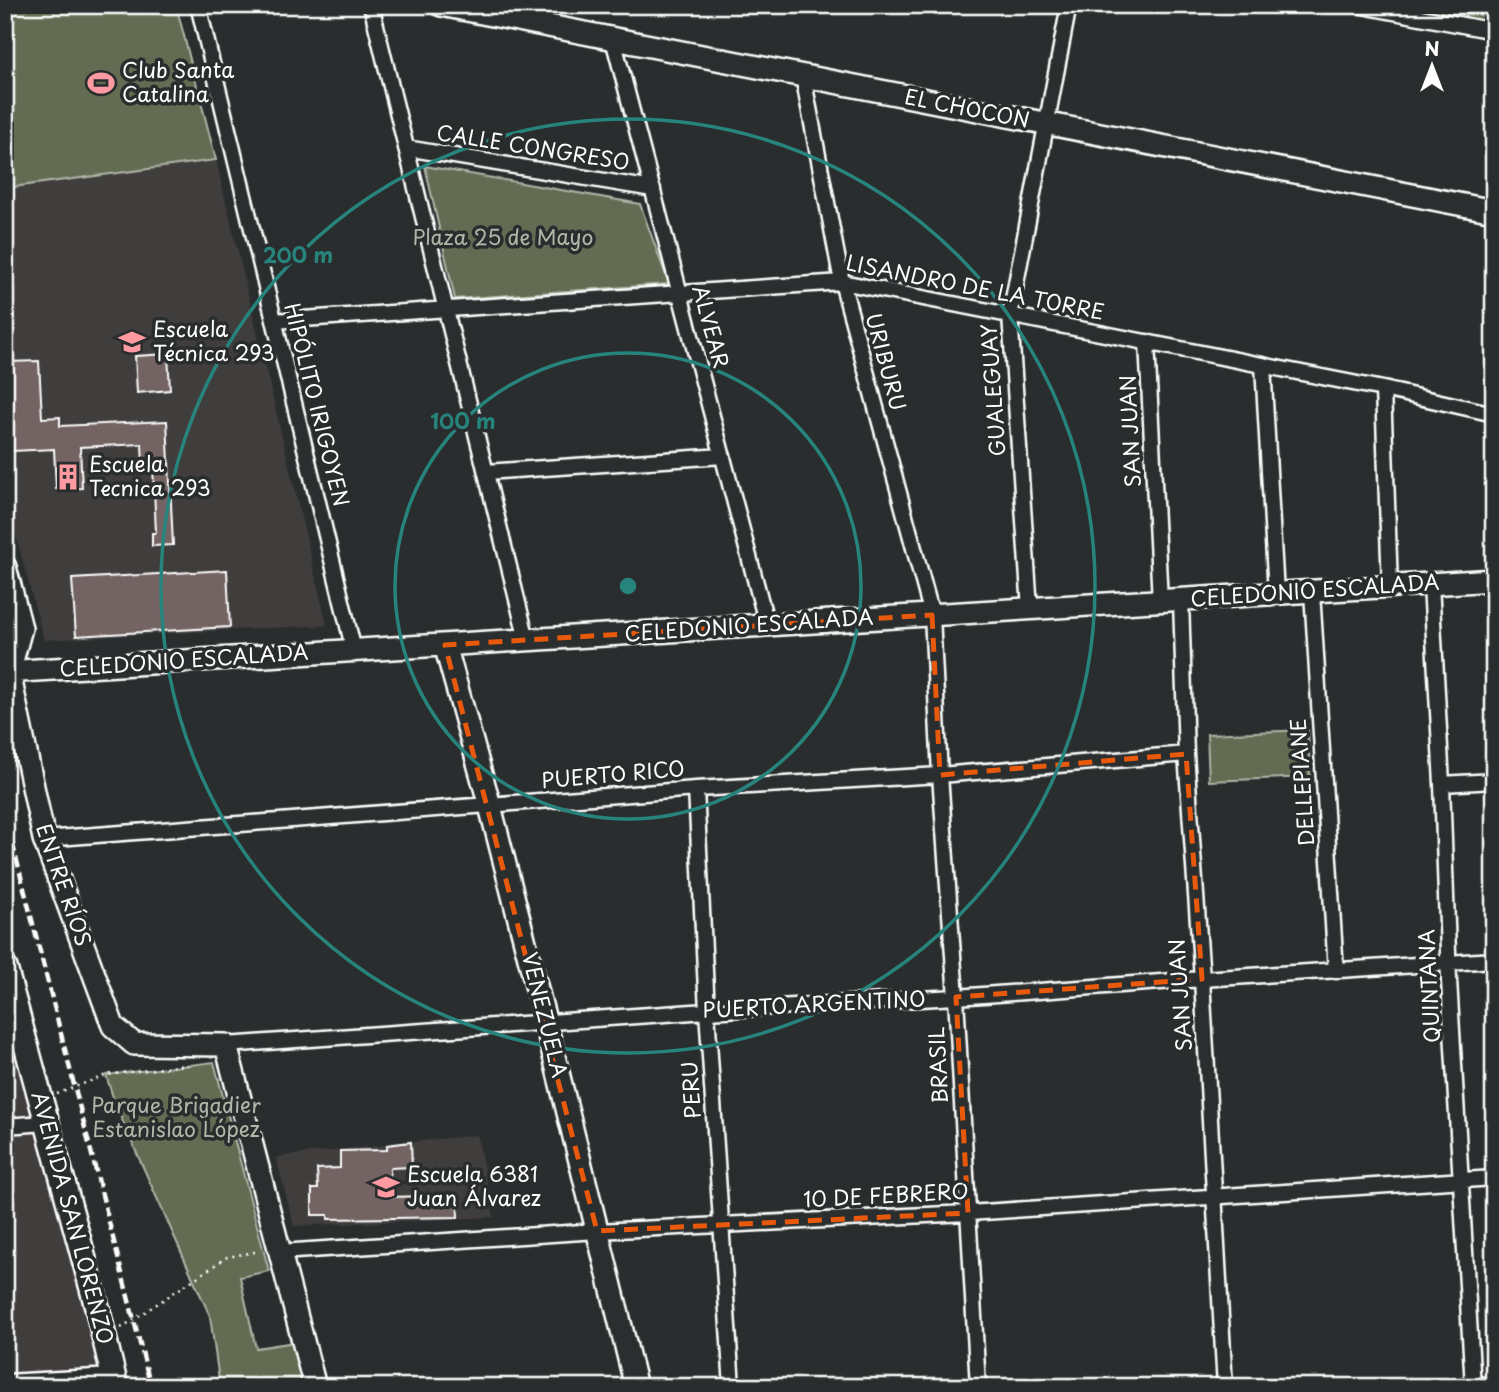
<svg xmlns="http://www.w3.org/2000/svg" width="1499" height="1392" font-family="'Playpen Sans',sans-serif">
  <rect width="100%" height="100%" fill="#2a2d2e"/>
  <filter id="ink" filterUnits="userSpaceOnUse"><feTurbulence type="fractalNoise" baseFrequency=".0143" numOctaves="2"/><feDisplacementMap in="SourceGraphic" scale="14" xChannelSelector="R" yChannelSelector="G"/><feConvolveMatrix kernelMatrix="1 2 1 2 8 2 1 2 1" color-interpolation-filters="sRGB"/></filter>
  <g filter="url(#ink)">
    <path fill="#403e3e" d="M216 160 327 625 44 640 5 495V188Z
      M5 961 116 1387H5Z
      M477 1135 494 1217 294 1226 276 1157Z"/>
    <path fill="#636c52" stroke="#b1b6a8" stroke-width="2" d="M5 5H176L216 160 5 188Z
      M1380 5H1494V27Z
      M425 166 640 204 669 284 455 299Z
      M1308 730 1310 777 1209 781 1207 734Z
      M214 1062 269 1271 240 1277 256 1348 295 1342 306 1387H220L210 1316 116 1107 106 1075Z"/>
    <path fill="#736462" stroke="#fff" stroke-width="2" d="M168 354 170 390 137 393 135 356Z
      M39 361 42 418 60 417V426L167 421 173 545 152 546V533H156L153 466 143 467 142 444 80 447 82 488 56 489 54 449 12 451 7 362Z
      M227 570 230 627 76 636 72 579Z
      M411 1142 412 1167 390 1168V1197L457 1195 458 1217 328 1219V1215H312V1189H318L317 1169 340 1168V1151L387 1150V1145Z"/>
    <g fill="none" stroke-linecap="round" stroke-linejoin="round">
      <g stroke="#fff" stroke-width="19">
        <path id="street" d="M198 5 354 651
          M371 5 527 640
          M1357 5 1494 31
          M541 25 545 5
          M613 39 767 625
          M803 76 842 282 932 615 940 775 956 997 978 1387
          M406 148 653 189
          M274 321 842 282 1383 389 1494 414
          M1147 342 1160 601
          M1263 365 1276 594
          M1383 389 1390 587
          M486 472 723 456
          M1431 584 1442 784 1449 980 1473 1387
          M1312 592 1336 971
          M1181 600 1186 754 1202 979 1225 1387
          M1030 609 1010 315 1069 5
          M1442 784 1494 781
          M696 789 707 1011 732 1387
          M44 839 696 789 940 775 1186 754
          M226 1045 707 1011 956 997 1202 979 1494 960
          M5 1126 46 1123
          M280 1252 597 1231 968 1213 1494 1178
          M5 1382 113 1376
          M1452 1387 1494 1384"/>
      </g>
      <g stroke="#fff" stroke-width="26">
        <path id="secondary" d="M441 5 1494 211
          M5 567 21 628 9 672
          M445 645 490 806 546 1024 636 1387
          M5 662 9 672 44 839 113 1026 134 1044 226 1045 315 1387
          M5 672 1494 580"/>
      </g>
      <g stroke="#fff" stroke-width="28">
        <path id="primary" d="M5 968 97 1307 116 1387"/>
      </g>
      <path stroke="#fff" stroke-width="2.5" stroke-dasharray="2 5" stroke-linecap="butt" d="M57 1094 106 1075 193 1064
        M121 1328 227 1257 260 1251"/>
      <use href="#street" stroke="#2a2d2e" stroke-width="14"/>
      <use href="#secondary" stroke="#2a2d2e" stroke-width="21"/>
      <use href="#primary" stroke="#2a2d2e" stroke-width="23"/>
      <path stroke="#fff" stroke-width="4.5" stroke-dasharray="10 5" stroke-linecap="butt" d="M5 814 151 1387"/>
    </g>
  </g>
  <path fill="none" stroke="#e8590c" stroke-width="5" stroke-dasharray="14 9" stroke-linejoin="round" d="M932 615 940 775 1186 754 1202 979 956 997 968 1213 597 1231 445 645Z"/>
  <g fill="none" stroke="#27847c" stroke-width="3.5">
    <circle cx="628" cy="586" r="233"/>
    <circle cx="628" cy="586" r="467"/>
  </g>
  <defs>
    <g id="stadium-bare" transform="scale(2.1)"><path d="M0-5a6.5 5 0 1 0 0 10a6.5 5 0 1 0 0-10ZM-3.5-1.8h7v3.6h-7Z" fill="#ff9aa2" stroke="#2a2d2e" stroke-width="2.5" paint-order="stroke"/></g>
    <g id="school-bare" transform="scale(2.1)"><path d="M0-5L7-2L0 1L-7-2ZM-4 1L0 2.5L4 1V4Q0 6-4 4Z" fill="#ff9aa2" stroke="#2a2d2e" stroke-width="2.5" paint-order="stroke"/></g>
    <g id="building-bare" transform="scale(2.1)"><path d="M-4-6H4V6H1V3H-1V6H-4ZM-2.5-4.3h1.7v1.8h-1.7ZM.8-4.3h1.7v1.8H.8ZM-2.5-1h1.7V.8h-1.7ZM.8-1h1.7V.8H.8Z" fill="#ff9aa2" stroke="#2a2d2e" stroke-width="2.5" paint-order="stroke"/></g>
  </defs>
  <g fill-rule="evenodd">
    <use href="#stadium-bare" x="101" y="83"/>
    <use href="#school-bare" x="132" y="342"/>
    <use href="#building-bare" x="68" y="477"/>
    <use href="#school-bare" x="386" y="1187"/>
  </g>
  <g text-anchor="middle" stroke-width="7" stroke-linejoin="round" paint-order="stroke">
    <g font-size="21" fill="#fff" stroke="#2a2d2e" text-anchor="start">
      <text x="122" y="78">Club Santa<tspan x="122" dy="24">Catalina</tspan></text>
      <text x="153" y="337">Escuela<tspan x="153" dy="24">Técnica 293</tspan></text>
      <text x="89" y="472">Escuela<tspan x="89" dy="24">Tecnica 293</tspan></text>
      <text x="407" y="1182">Escuela 6381<tspan x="407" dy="24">Juan Álvarez</tspan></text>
    </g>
    <g font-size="21" fill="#fff" stroke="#2a2d2e">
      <text transform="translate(967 109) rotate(11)" y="7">EL CHOCON</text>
      <text transform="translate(533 148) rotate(9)" y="7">CALLE CONGRESO</text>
      <text transform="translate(975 288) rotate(11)" y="7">LISANDRO DE LA TORRE</text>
      <text transform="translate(710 327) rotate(75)" y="7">ALVEAR</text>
      <text transform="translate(885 362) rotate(75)" y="7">URIBURU</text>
      <text transform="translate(994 390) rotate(-94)" y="7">GUALEGUAY</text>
      <text transform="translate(316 405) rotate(76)" y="7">HIPÓLITO IRIGOYEN</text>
      <text transform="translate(1131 431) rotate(-93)" y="7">SAN JUAN</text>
      <text transform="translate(1315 591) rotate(-4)" y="7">CELEDONIO ESCALADA</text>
      <text transform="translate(749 626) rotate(-4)" y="7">CELEDONIO ESCALADA</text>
      <text transform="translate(184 661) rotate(-4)" y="7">CELEDONIO ESCALADA</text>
      <text transform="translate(613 775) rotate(-5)" y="7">PUERTO RICO</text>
      <text transform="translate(1303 782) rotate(-94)" y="7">DELLEPIANE</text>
      <text transform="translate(63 885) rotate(71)" y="7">ENTRE RÍOS</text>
      <text transform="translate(1430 986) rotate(-93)" y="7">QUINTANA</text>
      <text transform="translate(1181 995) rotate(-94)" y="7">SAN JUAN</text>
      <text transform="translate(814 1005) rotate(-3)" y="7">PUERTO ARGENTINO</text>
      <text transform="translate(544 1015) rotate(76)" y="7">VENEZUELA</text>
      <text transform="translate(939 1065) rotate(-93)" y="7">BRASIL</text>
      <text transform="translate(692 1090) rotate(-94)" y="7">PERU</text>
      <text transform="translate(886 1196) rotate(-3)" y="7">10 DE FEBRERO</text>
      <text transform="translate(72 1218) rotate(75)" y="7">AVENIDA SAN LORENZO</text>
    </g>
    <g font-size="21" fill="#b1b6a8" stroke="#2a2d2e">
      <text x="503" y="245">Plaza 25 de Mayo</text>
      <text x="176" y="1113">Parque Brigadier<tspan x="176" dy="24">Estanislao López</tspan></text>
    </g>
  </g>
  <circle cx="628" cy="586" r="10" fill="#27847c" stroke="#2a2d2e" stroke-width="3.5"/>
  <g font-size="21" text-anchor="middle" font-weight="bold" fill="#27847c" stroke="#2a2d2e" stroke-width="7" stroke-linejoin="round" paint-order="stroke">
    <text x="298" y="263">200 m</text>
    <text x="463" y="429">100 m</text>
  </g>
  <rect width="1499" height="1392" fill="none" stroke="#2a2d2e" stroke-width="28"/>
  <rect x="14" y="14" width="1471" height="1364" fill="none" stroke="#fff" stroke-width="2.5" filter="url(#ink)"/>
  <g transform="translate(1432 66)" stroke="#2a2d2e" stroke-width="5" paint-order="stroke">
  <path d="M0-5L12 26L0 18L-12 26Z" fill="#ffffff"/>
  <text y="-10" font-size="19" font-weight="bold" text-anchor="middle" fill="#ffffff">N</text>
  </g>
</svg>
